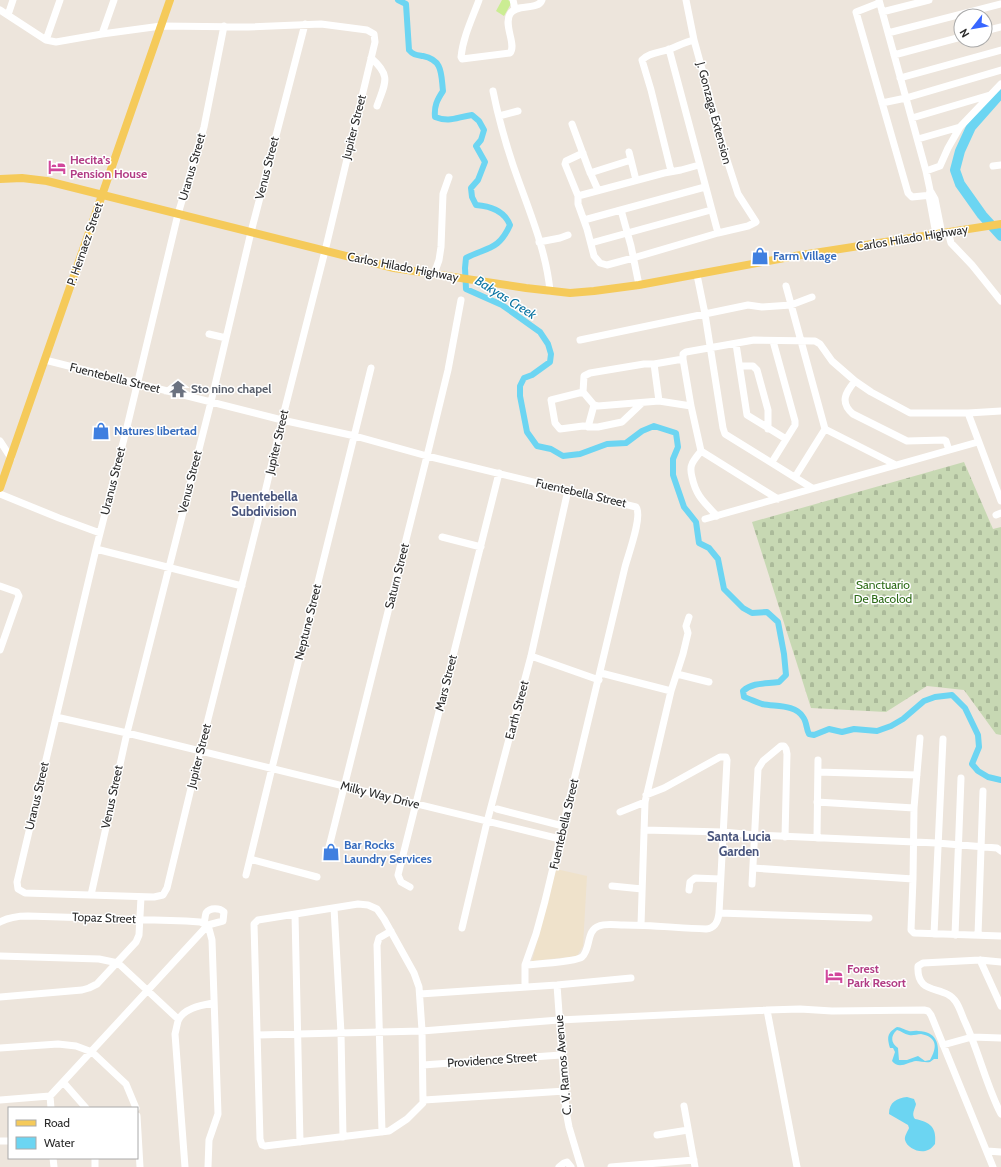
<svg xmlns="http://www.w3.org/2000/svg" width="1001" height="1167" font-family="Cabin,sans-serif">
  <defs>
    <pattern id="cemetery-stones" width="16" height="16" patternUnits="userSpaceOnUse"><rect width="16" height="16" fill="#c7d8b3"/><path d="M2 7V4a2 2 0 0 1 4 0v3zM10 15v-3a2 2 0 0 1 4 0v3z" fill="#abba9a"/></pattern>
  </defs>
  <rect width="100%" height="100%" fill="#ede5dc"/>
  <path fill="#efe2cb" d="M556 869 587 876 583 946 577 956 532 961Z"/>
  <path fill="url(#cemetery-stones)" d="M964 462 993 529 1001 527V735L996 734 964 690 927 686 886 712 811 708 752 522Z"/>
  <path fill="#cbed93" d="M502 0H508L512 2 504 16 496 11Z"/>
  <path fill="#6cd5f2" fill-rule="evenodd" d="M897 1027C901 1027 905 1030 909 1031 912 1032 915 1030 918 1031 937 1032 939 1043 938 1059H934L930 1062C925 1063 921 1061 916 1061 908 1062 899 1070 892 1061L895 1052 893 1048H890C887 1037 887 1033 897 1027ZM897 1030C901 1031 904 1034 909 1035 913 1036 917 1034 921 1034 938 1037 937 1048 930 1060L925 1061 918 1056 907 1060H899L898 1048C891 1043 890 1036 897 1030Z
    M907 1097 914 1099 916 1104C915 1109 911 1114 915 1119 930 1122 937 1127 935 1144 933 1146 931 1149 928 1150 920 1154 907 1148 905 1140 904 1136 908 1131 909 1128L908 1125 889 1114C889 1102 897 1098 907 1097Z"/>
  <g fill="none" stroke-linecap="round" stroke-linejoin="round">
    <path stroke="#6cd5f2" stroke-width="6" d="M398 0 406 4 409 50C413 55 417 55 423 56 443 60 441 74 443 91 437 100 434 106 435 117 450 123 457 117 472 115L479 121 484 130 481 140 476 146 485 162 478 180 471 188 472 197 476 205C490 206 504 210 510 225 499 250 488 247 466 258L465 268 466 289 502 305 540 332 548 344 551 354 550 362 532 375 524 378 520 386V396L527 432 537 446 551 449 563 456 580 454 607 444 626 443 642 431 654 426 676 433 678 447 673 459V475L684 507 696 522 699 543 709 548 718 559 724 589 743 608 752 613 767 612 778 622 784 654 786 675 779 682C766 684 753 682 743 691L744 697C750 699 756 702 762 704 775 707 795 704 803 717 807 722 806 729 809 734L814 735 829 729 842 732 854 729 877 731 891 726 903 719 924 701 935 697 952 695 965 708 978 735 979 747 972 764 978 771 988 777 1001 780"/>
    <path stroke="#6cd5f2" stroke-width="10" d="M1001 93 971 127 960 151 955 170 960 184 982 215 1001 236"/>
    <path stroke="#fff" stroke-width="7" d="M479 0C472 19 463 37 461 57L462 59 510 53C517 45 503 25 510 14 516 3 538 11 542 0
      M513 0 515 9
      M879 0 926 171 930 190 929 196 936 234
      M879 3 856 12 908 193 912 197 932 195
      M0 10 46 40 56 42 102 34 161 26 248 27 321 24 367 30 374 34 375 42 325 251 282 420 262 505 200 751 167 888 163 895 154 897 25 893 18 889 17 882 96 549 126 431 178 214 204 127 224 26
      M882 12 929 0
      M8 15 13 0
      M985 31 1001 27
      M888 33 1001 4
      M102 34 114 0
      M46 40 60 0
      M669 49 718 233
      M894 55 961 37
      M371 58C392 76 385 83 377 106
      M900 78 1001 50
      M493 91C498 116 505 141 513 165 527 206 546 248 550 291
      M882 103 906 98 1001 70
      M499 116 518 111
      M912 118 990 95
      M572 124 589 170 598 190
      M918 139 960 127
      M629 152 636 180
      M583 153 566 161 565 164 578 196V204L587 229 594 256 600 263 607 265 633 258 718 233 748 226 756 222 738 194 727 160 694 40 686 0
      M993 166 1001 165
      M671 171 651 90 642 60C650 52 660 53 670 49 678 46 685 42 694 40
      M926 171 940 166 948 148 960 127 1001 84
      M590 173 631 160
      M931 192 935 199 942 234
      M578 196 664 173 681 170 699 165
      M621 210 631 246 639 285
      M584 220 705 187
      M948 232 951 243 972 265 1001 301
      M539 242 560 238 568 235
      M591 243 711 210
      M434 274 439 260 441 247 443 194 449 177
      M697 275 705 314 723 428 725 434 812 488
      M786 286 825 429 896 465
      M209 334 226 338
      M580 340 748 305 762 307 791 305 812 297
      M736 344 747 415 786 439
      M683 359 654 364H644L590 373 584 376 583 392 594 405 598 406 659 401 691 406
      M45 360 282 420 355 436 427 456 636 507C643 516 628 555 625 567L545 901 536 934 525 965V987
      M654 364 659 401
      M740 366H753L757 370 768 410V429
      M855 381C846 392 839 402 853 414L907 441 944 440 946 441 949 450
      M583 392 551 400 555 423 560 429 583 426 598 427 622 422 641 404
      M968 413 1001 501
      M588 427 594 405
      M0 441 11 458
      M701 451C698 455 694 459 692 464 690 468 691 473 692 477 696 496 704 502 717 516
      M772 462 795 425V421L773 341
      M795 477 825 429
      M0 494 59 518 100 533
      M778 499 701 451 691 406 683 359V354L686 352 754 340 815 341 820 344 832 361 855 381 871 392 910 413H968L1001 411
      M996 515 1001 513
      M705 519 978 442
      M442 537 481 547
      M96 549 242 586
      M0 586 17 592 19 596 0 650
      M531 656 599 680
      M601 673 671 691
      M677 674 709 682
      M56 717 127 733 560 839
      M920 738 914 808 913 879 911 930 914 933 1001 936
      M818 772 917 775
      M817 802 914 808
      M497 809 563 826
      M620 812 645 802
      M644 830 723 832 755 835 937 843 997 848 1001 851
      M817 838 818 760
      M328 851 427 456 448 370 461 300
      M250 859 317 877
      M753 868 913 879
      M246 875 272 768 371 368
      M752 884 758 769 763 761 781 746H784L786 749 787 754 785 837
      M612 886 642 889
      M410 887 401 882 398 875 499 473
      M689 890 690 882 695 878 720 879
      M91 895 127 733 211 402 251 232 305 24
      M358 904 368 905 377 909 384 919 414 973 419 987 422 1030 423 1103 407 1119 389 1131 265 1146 262 1145 260 1139 254 924 258 920Z
      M334 908 341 1033 343 1137
      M719 913 869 918
      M295 914 300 1142
      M0 922C9 917 18 916 28 916L186 921 200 922 208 925
      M208 925 212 940 218 1114 209 1140 208 1167
      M641 925 645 802 671 691 683 654 688 633 686 626 689 617
      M462 928 487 822 531 656 568 490
      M934 934 943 739
      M955 935 961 778
      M978 935 983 791
      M0 956 99 959 118 963 178 1019
      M980 960 1001 1006
      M1001 962 980 960 923 963 918 966C916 997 945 984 956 1002 960 1008 962 1016 965 1022 979 1052 986 1085 1001 1114
      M525 965C536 964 576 962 582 957 591 949 586 930 599 926 606 923 616 925 624 925 651 925 678 928 706 929 715 928 718 922 719 913L727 760 726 757H720L664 788 646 795
      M557 985 566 1111 569 1127 581 1167
      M420 994 557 985 631 978
      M0 997 82 990 89 988 97 984 136 942 139 935 141 897
      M767 1010 797 1167
      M257 1035 422 1031 559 1020 767 1010 800 1009 832 1011 924 1010 928 1011 931 1015 993 1167
      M943 1045 972 1037 1001 1038
      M0 1048 58 1044 76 1046 92 1052 126 1084 136 1108
      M423 1065 561 1055
      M64 1083 86 1108
      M50 1096 51 1108
      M0 1100 50 1096 208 925 223 921 224 912C220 908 210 907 206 913 205 916 205 920 204 923
      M424 1100 565 1091
      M684 1106 695 1167
      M137 1116 140 1167
      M382 1132 377 945 379 938 391 931
      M657 1135 688 1130
      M0 1141H9
      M987 1151 1001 1152
      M53 1158 54 1167
      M95 1158V1167
      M185 1167 175 1034C176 1030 177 1025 178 1021 183 1008 202 1005 213 1003
      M559 1167 564 1163 567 1162 571 1167
      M611 1167 694 1160"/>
    <path stroke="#f5ca5a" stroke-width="8" d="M0 179 22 178 47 181 394 268 526 288 570 293 594 291 639 285 795 256 1001 224
      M0 488 170 0"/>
  </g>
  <defs>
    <g id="hotel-bare" transform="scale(1.38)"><path d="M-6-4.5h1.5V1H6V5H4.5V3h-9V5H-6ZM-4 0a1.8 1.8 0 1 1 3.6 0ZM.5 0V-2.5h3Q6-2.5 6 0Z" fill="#d1479c" stroke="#fff" stroke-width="2.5" paint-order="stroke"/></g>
    <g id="shop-bare" transform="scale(1.38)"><path d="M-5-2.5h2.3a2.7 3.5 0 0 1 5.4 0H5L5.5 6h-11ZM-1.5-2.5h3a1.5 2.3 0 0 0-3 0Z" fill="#3f7fe0" stroke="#fff" stroke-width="2.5" paint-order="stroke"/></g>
    <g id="temple-bare" transform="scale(1.38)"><path d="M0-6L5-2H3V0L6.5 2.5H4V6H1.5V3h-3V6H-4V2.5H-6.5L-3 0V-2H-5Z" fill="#6b7280" stroke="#fff" stroke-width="2.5" paint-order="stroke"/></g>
  </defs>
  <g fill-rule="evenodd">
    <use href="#hotel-bare" x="57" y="167"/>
    <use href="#shop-bare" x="760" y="256"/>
    <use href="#temple-bare" x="178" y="389"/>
    <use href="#shop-bare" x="101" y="431"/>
    <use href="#shop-bare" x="331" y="852"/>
    <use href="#hotel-bare" x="834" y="976"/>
  </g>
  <g text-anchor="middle" stroke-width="3" stroke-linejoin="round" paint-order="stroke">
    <g font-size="12" fill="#2b2b2b" stroke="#fff">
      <text transform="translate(714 113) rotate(75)" y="4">J. Gonzaga Extension</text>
      <text transform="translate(354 127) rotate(-76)" y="4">Jupiter Street</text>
      <text transform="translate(192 167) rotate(-74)" y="4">Uranus Street</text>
      <text transform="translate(267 168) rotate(-76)" y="4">Venus Street</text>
      <text transform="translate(912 238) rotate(-9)" y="4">Carlos Hilado Highway</text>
      <text transform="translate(85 244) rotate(-71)" y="4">P. Hernaez Street</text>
      <text transform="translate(403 267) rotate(11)" y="4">Carlos Hilado Highway</text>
      <text transform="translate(115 378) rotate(14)" y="4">Fuentebella Street</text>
      <text transform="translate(277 442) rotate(-77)" y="4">Jupiter Street</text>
      <text transform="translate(113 481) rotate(-76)" y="4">Uranus Street</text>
      <text transform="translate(190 482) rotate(-76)" y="4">Venus Street</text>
      <text transform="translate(581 493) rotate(13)" y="4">Fuentebella Street</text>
      <text transform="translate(397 576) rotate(-76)" y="4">Saturn Street</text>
      <text transform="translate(308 622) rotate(-76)" y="4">Neptune Street</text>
      <text transform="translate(446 683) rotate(-76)" y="4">Mars Street</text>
      <text transform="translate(517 710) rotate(-75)" y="4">Earth Street</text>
      <text transform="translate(199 756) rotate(-76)" y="4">Jupiter Street</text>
      <text transform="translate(380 795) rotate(14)" y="4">Milky Way Drive</text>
      <text transform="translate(37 796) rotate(-77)" y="4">Uranus Street</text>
      <text transform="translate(112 797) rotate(-78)" y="4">Venus Street</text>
      <text transform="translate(564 824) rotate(-77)" y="4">Fuentebella Street</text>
      <text transform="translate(104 918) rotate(2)" y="4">Topaz Street</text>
      <text transform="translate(492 1060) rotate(-4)" y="4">Providence Street</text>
      <text transform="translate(563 1065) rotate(-95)" y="4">C. V. Ramos Avenue</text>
    </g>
    <g font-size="12" font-weight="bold" fill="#b23c85" stroke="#fff" text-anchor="start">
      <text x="70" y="164">Hecita’s<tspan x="70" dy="14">Pension House</tspan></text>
      <text x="847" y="973">Forest<tspan x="847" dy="14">Park Resort</tspan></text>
    </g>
    <g font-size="12" font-weight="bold" fill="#366cbe" stroke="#fff" text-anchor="start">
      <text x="773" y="260">Farm Village</text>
      <text x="114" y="435">Natures libertad</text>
      <text x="344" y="849">Bar Rocks<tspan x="344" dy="14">Laundry Services</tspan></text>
    </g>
    <g font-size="12" font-weight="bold" fill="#5b616d" stroke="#fff" text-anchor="start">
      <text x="191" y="393">Sto nino chapel</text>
    </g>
    <g font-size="12" fill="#2d6b18" stroke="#fff">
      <text x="883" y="589">Sanctuario<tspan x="883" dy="14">De Bacolod</tspan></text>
    </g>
    <g font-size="13" font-style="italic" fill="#0973a1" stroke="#fff">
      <text transform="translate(506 297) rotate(32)" y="5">Bakyas Creek</text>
    </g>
    <g font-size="13" font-weight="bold" fill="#49557d" stroke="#fff">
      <text x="264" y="501">Puentebella<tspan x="264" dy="15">Subdivision</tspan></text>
      <text x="739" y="841">Santa Lucia<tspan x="739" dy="15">Garden</tspan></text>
    </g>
  </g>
  <rect x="8" y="1107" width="130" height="52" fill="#ffffff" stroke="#aaaaaa"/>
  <rect x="16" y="1120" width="20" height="6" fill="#f5ca5a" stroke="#aaaaaa"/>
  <text x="44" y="1127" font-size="12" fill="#2b2b2b">Road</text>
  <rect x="16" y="1137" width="20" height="12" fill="#6cd5f2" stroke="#aaaaaa"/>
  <text x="44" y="1147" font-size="12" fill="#2b2b2b">Water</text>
  <g transform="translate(973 28) rotate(239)"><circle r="19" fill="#ffffff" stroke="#aaaaaa"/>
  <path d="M0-3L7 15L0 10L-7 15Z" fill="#3866ff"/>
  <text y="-6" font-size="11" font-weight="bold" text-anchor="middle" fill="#2b2b2b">N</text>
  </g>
</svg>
